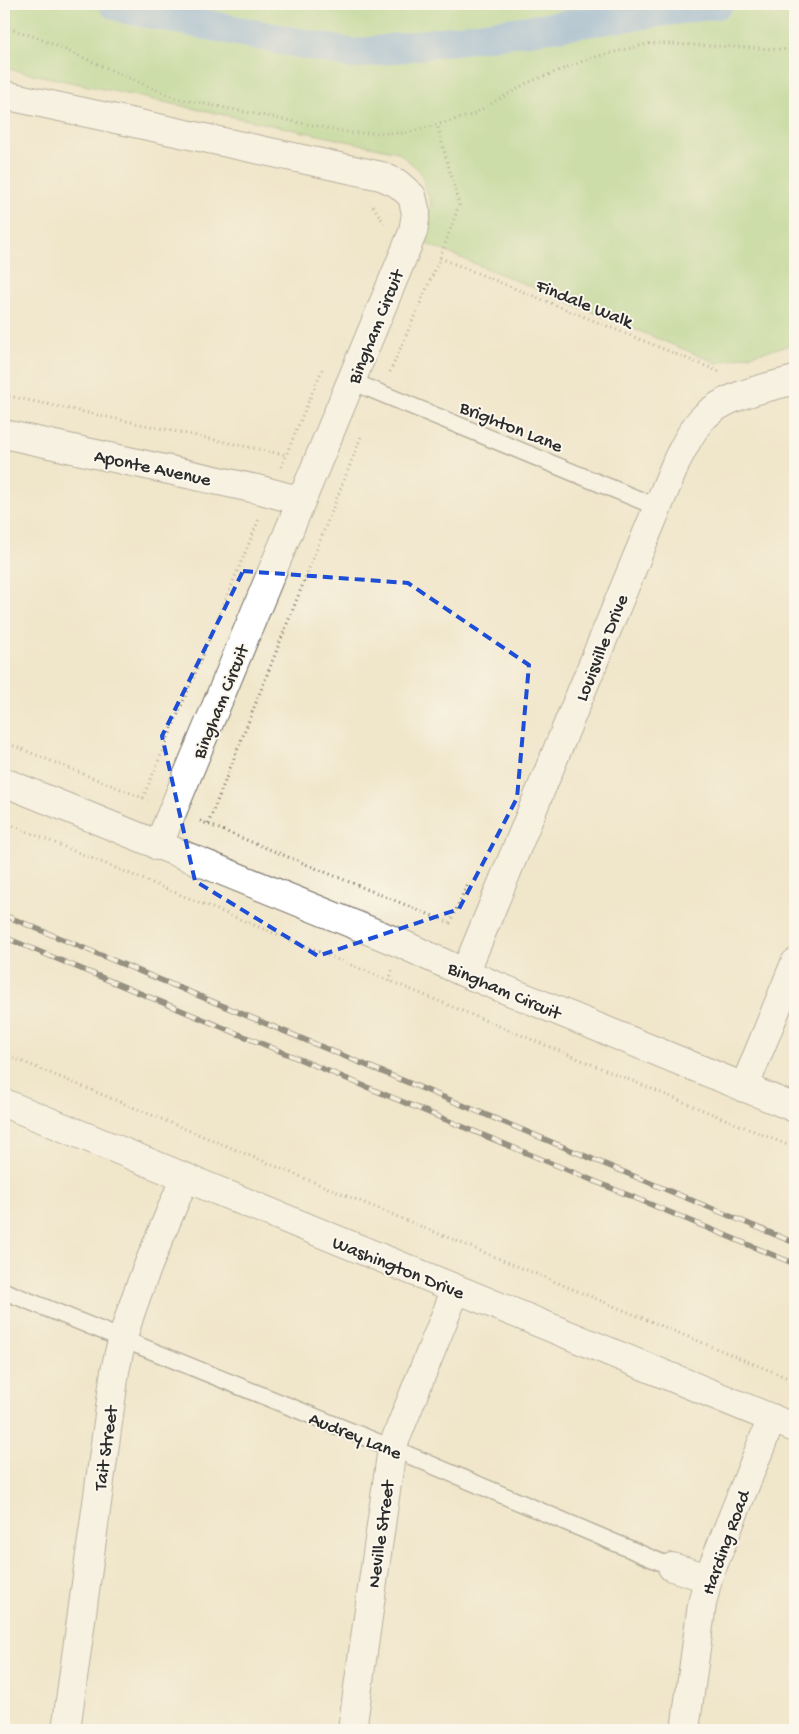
<svg xmlns="http://www.w3.org/2000/svg" width="799" height="1734" font-family="'Gochi Hand',sans-serif">
  <rect width="100%" height="100%" fill="#fbf7ec"/>
  <filter id="ink" filterUnits="userSpaceOnUse"><feTurbulence type="fractalNoise" baseFrequency=".02" numOctaves="2"/><feDisplacementMap in="SourceGraphic" scale="10" xChannelSelector="R" yChannelSelector="G"/><feConvolveMatrix kernelMatrix="1 2 1 2 8 2 1 2 1" color-interpolation-filters="sRGB"/></filter>
  <filter id="wash" filterUnits="userSpaceOnUse"><feTurbulence type="fractalNoise" baseFrequency=".0096" numOctaves="4" result="noise"/><feDisplacementMap in="SourceGraphic" scale="20" xChannelSelector="R" yChannelSelector="G"/><feGaussianBlur stdDeviation="1.12" result="paint"/><feColorMatrix in="noise" values="0 0 0 0 0 0 0 0 0 0 0 0 0 0 0 0 0 1.4 0 .05"/><feComposite in="paint" operator="in"/></filter>
  <g filter="url(#wash)">
    <rect width="100%" height="100%" fill="#f0e6ca"/>
    <path fill="#a3d382" stroke="#677f56" d="M4 4H795V344L717 363 422 242 431 203 420 171 398 152 4 68Z"/>
    <g fill="none" stroke-linecap="round" stroke-linejoin="round">
      <path stroke="#6ea3db" stroke-width="30" d="M114 4 127 9 354 54 718 4"/>
    </g>
  </g>
  <g filter="url(#ink)">
    <g fill="none" stroke-linecap="round" stroke-linejoin="round">
      <g stroke="#706c63" stroke-width="19">
        <path id="lane" d="M351 381 657 507
          M4 1291 392 1448 672 1567"/>
      </g>
      <g stroke="#706c63" stroke-width="30">
        <path id="street" d="M4 95 381 176 397 183 412 196 416 213 413 232 158 846
          M4 434 261 490 301 501
          M4 782 402 944 465 973 795 1108
          M465 973 678 458C685 445 692 429 703 418 725 395 766 388 795 380
          M744 1088 795 963
          M4 1103 795 1428
          M672 1567 708 1578
          M66 1730 115 1371C128 1304 159 1241 185 1177
          M352 1730 392 1448 456 1289
          M685 1730 702 1604 708 1578 772 1418"/>
      </g>
      <path stroke="#706c63" stroke-width="3" stroke-dasharray="1 4" stroke-linecap="butt" d="M4 27 36 37 175 98 352 133H406L472 115 527 83 591 58 651 43 795 50
        M373 206 384 223
        M440 258 720 372
        M390 372 440 258 459 205 437 124
        M4 395 286 455
        M281 467 323 367
        M4 742 148 800
        M143 798 259 519
        M200 821 450 923 468 883
        M4 822 795 1148
        M208 824 361 437
        M389 981 393 969
        M4 1054 795 1381"/>
      <use href="#lane" stroke="#fff" stroke-width="16"/>
      <use href="#street" stroke="#fff" stroke-width="28"/>
      <g stroke="#2b2b2b" stroke-width="5.5">
        <path id="rail" d="M4 915 795 1243
          M4 937 795 1264"/>
      </g>
      <use href="#rail" stroke="#fbf7ec" stroke-width="4" stroke-dasharray="11" stroke-linecap="butt"/>
    </g>
  </g>
  <path d="M0 0H799V1734H0ZM243 571 408 583 529 665 517 798 459 909 318 956 195 881 162 736Z" fill="#f0e6ca" fill-opacity=".55" fill-rule="evenodd"/>
  <path fill="none" stroke="#1d4ed8" stroke-width="4" stroke-dasharray="10 6" stroke-linejoin="round" d="M243 571 408 583 529 665 517 798 459 909 318 956 195 881 162 736Z"/>
  <g text-anchor="middle" stroke-width="4" stroke-linejoin="round" paint-order="stroke">
    <g font-size="19" fill="#2b2b2b" stroke="#fbf7ec">
      <text transform="translate(585 302) rotate(22)" y="7">Findale Walk</text>
      <text transform="translate(374 326) rotate(-68)" y="7">Bingham Circuit</text>
      <text transform="translate(512 425) rotate(22)" y="7">Brighton Lane</text>
      <text transform="translate(153 466) rotate(12)" y="7">Aponte Avenue</text>
      <text transform="translate(600 647) rotate(-68)" y="7">Louisville Drive</text>
      <text transform="translate(219 701) rotate(-68)" y="7">Bingham Circuit</text>
      <text transform="translate(505 989) rotate(23)" y="7">Bingham Circuit</text>
      <text transform="translate(399 1266) rotate(22)" y="7">Washington Drive</text>
      <text transform="translate(356 1434) rotate(22)" y="7">Audrey Lane</text>
      <text transform="translate(104 1448) rotate(-82)" y="7">Tait Street</text>
      <text transform="translate(379 1534) rotate(-82)" y="7">Neville Street</text>
      <text transform="translate(724 1542) rotate(-70)" y="7">Harding Road</text>
    </g>
  </g>
  <rect width="799" height="1734" fill="none" stroke="#fbf7ec" stroke-width="20"/>
</svg>
